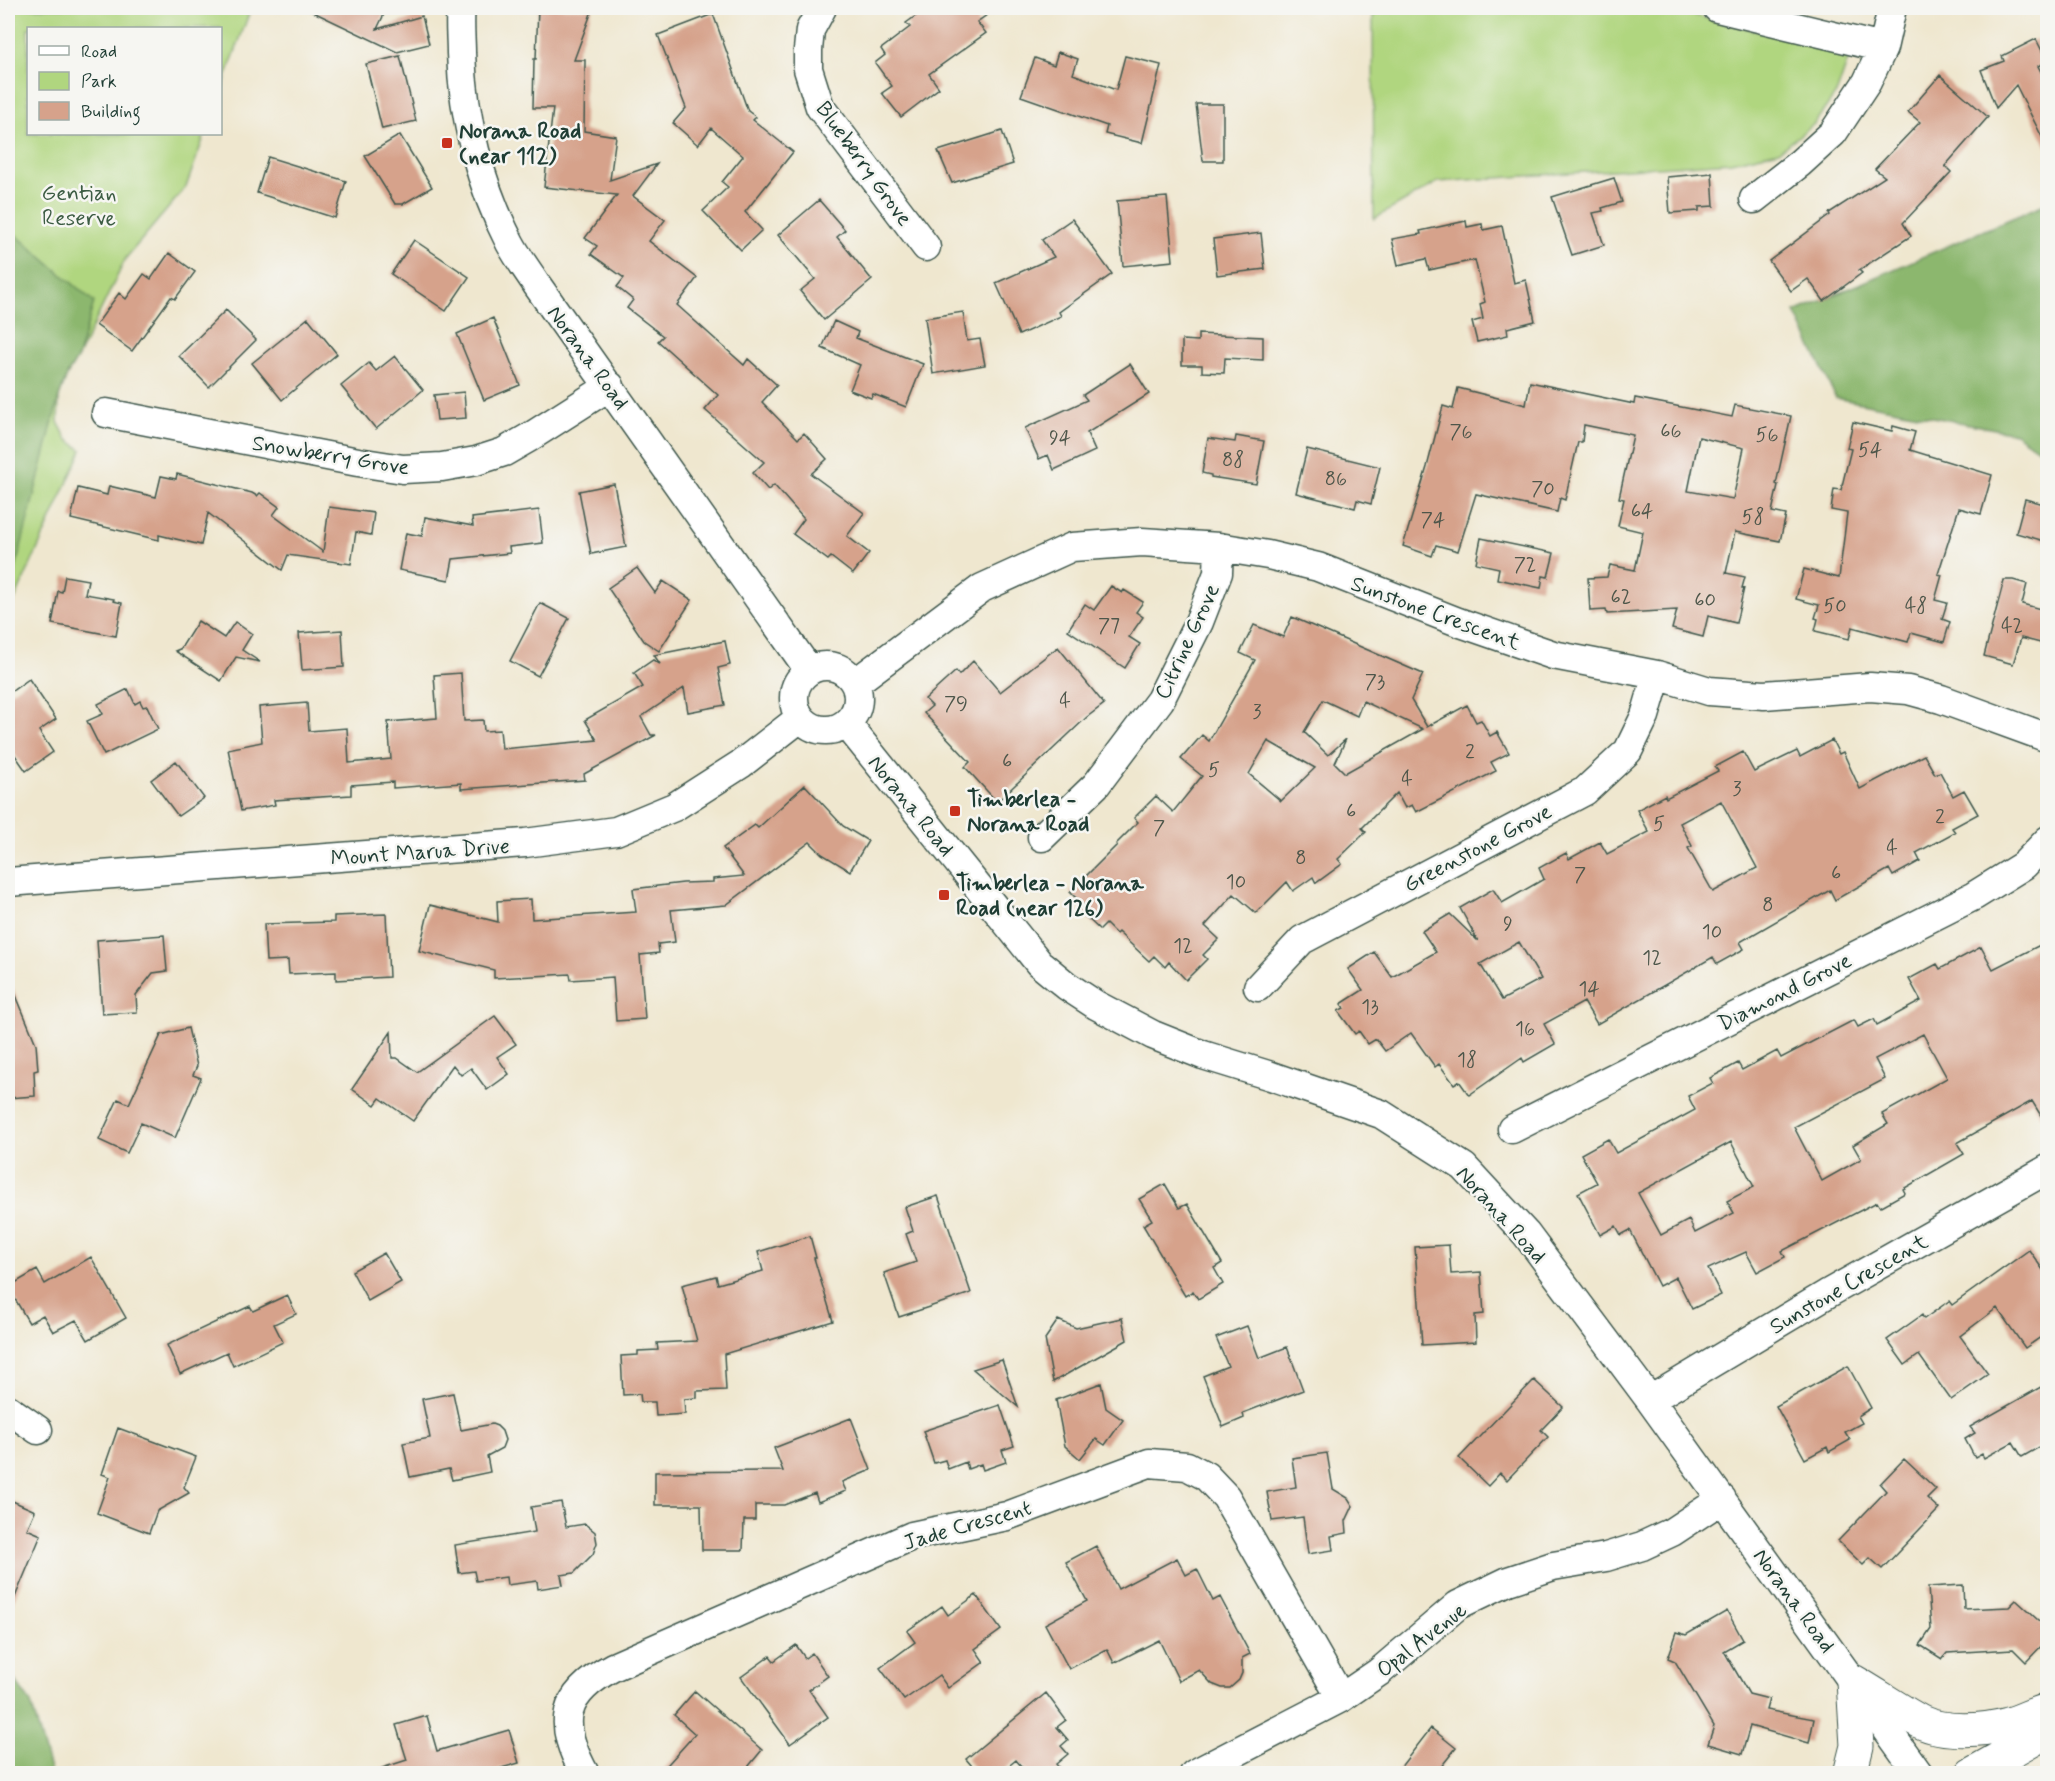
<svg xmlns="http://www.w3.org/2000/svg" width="2055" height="1781" font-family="Mynerve,sans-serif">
  <rect width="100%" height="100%" fill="#f6f6f2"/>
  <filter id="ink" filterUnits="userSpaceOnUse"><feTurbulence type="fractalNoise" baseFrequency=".0167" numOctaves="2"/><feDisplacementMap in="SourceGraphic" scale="12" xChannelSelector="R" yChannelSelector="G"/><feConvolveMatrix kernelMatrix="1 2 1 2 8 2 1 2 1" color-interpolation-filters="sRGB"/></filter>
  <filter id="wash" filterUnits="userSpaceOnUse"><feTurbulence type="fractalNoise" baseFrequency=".008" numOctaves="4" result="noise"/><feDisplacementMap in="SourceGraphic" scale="24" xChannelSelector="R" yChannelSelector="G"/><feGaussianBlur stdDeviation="1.35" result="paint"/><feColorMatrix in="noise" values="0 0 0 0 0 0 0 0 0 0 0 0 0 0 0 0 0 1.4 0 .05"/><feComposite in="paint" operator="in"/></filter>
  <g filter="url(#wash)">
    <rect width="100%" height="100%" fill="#efe7cf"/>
    <path fill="#b0d67f" stroke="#688a5a" stroke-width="1.5" d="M8 8H251L221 91 220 28H28V134H205L186 187 126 258 78 357 67 375 59 397 58 422 67 439 82 450 8 615Z
      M1380 8H1665L1850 54 1837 92 1814 124 1779 151 1731 162 1438 182 1374 219 1373 16Z"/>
    <path fill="#8cb76e" stroke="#567a51" stroke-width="1.5" d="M2047 203V455L2015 433 1836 398 1795 312Z
      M8 228 94 302 78 357 67 375 59 397 8 598Z
      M8 1671 31 1703 51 1773H8Z"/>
    <g id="blocks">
      <path fill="#d6a28b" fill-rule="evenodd" d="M305 8H387L377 29 422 16 429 44 397 52Z
        M538 8H593L574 60H585L584 131 616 136 610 180 657 164 633 196 665 220 649 241 697 278 677 305 744 365 748 359 777 385 762 402 798 439 804 433 827 459 811 474 864 513 847 536 869 553 853 574 831 557 828 560 793 534 804 519 774 485 768 490 753 473 764 462 705 410 718 395 658 341 663 336 627 308 633 300 617 287 624 278 591 254 597 246 585 238 617 195 544 187 553 108H533L534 59H536Z
        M927 8H997L977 22 986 33 929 74 939 88 901 117 882 93 892 86 875 63 885 55 881 49 910 27 906 23Z
        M713 14 748 111 756 117 753 120 793 152 745 212 762 230 741 250 703 211 728 187 722 182 743 156 711 128 698 145 673 123 686 108 658 35Z
        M2036 39 2047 61 2038 66 2048 85V149L2016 85 1996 108 1981 70 2004 61 2002 56Z
        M1058 52 1078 59 1073 74 1116 90 1125 56 1161 65 1142 143 1105 134 1107 126 1021 96 1035 58 1054 65Z
        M400 56 416 121 382 129 366 64Z
        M1940 75 1988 117 1945 166 1951 172 1903 223 1911 236 1859 270 1862 273 1824 301 1808 279 1791 291 1769 261 1830 215 1829 213 1885 177 1875 169 1920 122 1908 112Z
        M1196 104H1223V161H1203Z
        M1002 131 1013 164 952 183 938 151Z
        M400 135 432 187 403 204H395L365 156Z
        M268 157 346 181 335 218 257 193Z
        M1712 173 1714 206 1699 207V211L1670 213 1667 177Z
        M1614 178 1622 202 1602 208 1603 211 1593 213 1604 245 1572 255 1552 197Z
        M1167 197 1173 261 1123 266 1117 201Z
        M819 200 845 230 837 237 872 280 824 320 800 291 815 279 778 235Z
        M1072 219 1112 274 1059 312 1061 316 1019 335 996 283 1054 257 1042 240Z
        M1466 221 1467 227 1482 224 1483 230 1502 226 1514 283 1526 280 1535 321 1507 328 1508 335 1477 342 1472 322 1483 319 1480 304 1485 302 1475 260 1429 270 1426 259 1398 265 1392 239 1421 234 1420 231Z
        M1261 233 1265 269 1217 275 1213 239Z
        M414 240 469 277 446 311 391 274Z
        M169 253 195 272 175 299 171 297 132 351 96 325 119 293 126 299 144 274 151 279Z
        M226 310 256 340 209 387 179 356Z
        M963 312 967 341 980 339 985 365 933 374 925 318Z
        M308 318 337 354 282 400 252 363Z
        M493 318 520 385 484 400 457 334Z
        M834 321 858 332 856 338 923 364 906 407 873 394 871 398 850 390 860 365 822 348Z
        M1198 334 1263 337V360L1225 358 1224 373 1202 372V365H1182V340L1198 341Z
        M395 356 423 390 376 429 341 386 369 363 376 371Z
        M1130 364 1149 394 1087 433 1095 451 1054 470 1048 455 1039 459 1025 428 1087 400 1083 395Z
        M1530 382 1634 404 1635 398 1732 417 1735 405 1791 416 1776 484 1778 485 1772 512 1786 515 1780 541 1735 532 1726 573 1745 577 1742 588H1744L1736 623 1708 616 1703 637 1672 629 1677 610 1607 614 1606 610 1590 611 1588 578 1607 577 1610 565 1635 570 1643 532 1618 526 1624 499 1619 498 1633 435 1584 425 1582 442H1578L1565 500 1560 498 1557 512 1476 494 1458 551 1436 545 1432 556 1403 546 1427 467 1443 406 1453 409 1458 388 1526 405ZM1699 437 1744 448 1733 499 1688 491Z
        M464 392 466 418 437 420 434 395Z
        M1853 422 1892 431 1893 426 1915 432 1910 450 1992 475 1981 514 1959 508 1938 574 1942 575 1935 600 1947 603 1942 619 1950 622 1944 642 1911 633 1908 642 1852 627 1849 639 1815 631 1818 619 1815 618 1819 605 1796 599 1804 569 1839 578 1847 513 1831 510 1834 489 1841 490 1851 449 1847 448Z
        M1236 436 1264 441 1256 484 1211 477V475L1202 473 1208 438 1235 442Z
        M1307 449 1380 467 1371 504 1357 500 1355 508 1296 493Z
        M177 474 252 493 257 496 260 493 279 507 273 515 323 552 329 507 374 513 371 535 356 532 351 564 288 555 282 570 208 513 201 545 159 535V540L71 519 78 488 107 495 109 486 156 497 161 476 176 479Z
        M614 484 626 547 591 554 579 491Z
        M2025 499 2048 505V542L2016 533Z
        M539 510 543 543 509 547 510 553 453 559 449 580 399 570 406 533 422 536 425 517 473 526 472 518Z
        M1481 538 1554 553 1548 577 1543 576 1541 588 1497 579 1499 568 1476 563Z
        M637 568 655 593 663 581 692 600 659 651 644 641 608 588Z
        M65 576 88 580 85 594 114 599 113 601 122 603 116 636 52 624 58 591 62 592Z
        M2004 580H2013L2027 584 2022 604 2048 611V645L2021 638 2013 664 1984 656Z
        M1111 586 1122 593 1124 590 1143 602 1136 612 1143 617 1129 637 1140 644 1125 668 1068 630 1085 604 1094 610Z
        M540 603 569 618 538 676 510 661Z
        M1292 617 1423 674 1411 700 1427 727 1467 705 1476 722 1481 720 1490 736 1497 732 1509 753 1491 762 1496 771 1416 812 1412 805 1405 808 1397 793 1362 828 1366 832 1338 859 1342 864 1316 883 1313 877 1293 891 1287 882 1256 913 1234 894 1205 926 1219 939 1203 955 1207 959 1186 980 1169 962 1165 967 1154 956 1149 961 1118 932 1116 934 1106 924 1100 930 1083 914 1087 909 1070 892 1117 845 1116 844 1138 822 1134 818 1156 796 1173 812 1202 776 1181 759 1202 735 1209 741 1255 660 1240 653 1254 625 1283 637ZM1323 700 1357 716 1363 701 1423 729 1345 773 1335 763 1346 739 1328 755 1304 732ZM1268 741 1315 768 1281 801 1249 774Z
        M198 621 224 638 235 622 252 634 242 650 260 662 236 657 221 681 175 651 182 648H181Z
        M342 630 344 667 302 670 299 633Z
        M725 641 730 665 718 668 725 705 688 712 684 688 641 717 651 735H656L584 774 585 780 461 789V783L393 788V782L351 785V795L274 800 275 805 241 811 228 749 262 742 259 707 307 703 309 731 347 728 349 763 391 759 388 722 437 718 434 675 461 673 464 721 483 720 484 731 500 730 502 749 597 740 585 720 643 687 634 673 653 660 660 664 654 655Z
        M1058 647 1104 704 1087 717 997 802 965 767 970 762 924 713 932 706 925 699 956 671 959 675 973 661 1000 692Z
        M29 679 56 719 39 731 53 752 26 771 8 745V694Z
        M128 689 135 704 140 701 143 707 147 706 158 729 104 755 87 721 103 714 98 704Z
        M1832 740 1839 754 1843 752 1860 789 1924 755 1935 774 1940 772 1953 796 1964 790 1978 814 1952 828 1955 832 1916 853 1920 861 1893 876 1889 869 1835 900 1830 890 1740 942 1744 949 1717 964 1713 957 1597 1024 1584 1002 1544 1024 1555 1044 1524 1062 1522 1058 1469 1095 1459 1081 1454 1084 1439 1064 1435 1067 1411 1033 1385 1051 1376 1039 1368 1044 1359 1031 1355 1034 1338 1011 1344 1008 1341 1004 1363 990 1348 969 1374 952 1392 977 1436 952 1422 931 1450 914 1478 941 1460 908 1493 889 1502 903 1544 879 1539 868 1566 853 1569 859 1600 842 1607 854 1649 832 1637 810 1665 795 1666 798 1718 771 1715 767 1743 752 1754 772 1797 751 1800 757ZM1721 801 1757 868 1713 892 1688 848 1692 846 1680 823ZM1519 942 1541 979 1502 1000 1480 964Z
        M176 761 204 798 178 816 151 780Z
        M805 785 843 826 868 841 850 871 822 854 810 842 726 905 671 910 675 942 658 944 659 953 640 955 645 1019 616 1021 613 977 571 980 570 974 494 978V970L419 951 430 905 498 922 497 901 531 899 532 919 636 912 633 889 683 883 713 882V879L744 876 723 848 755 825 758 828Z
        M386 914 389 977 336 980V972L289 974 288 960 266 961 264 924 334 922V916Z
        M164 935 167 971 153 973 136 995 137 1012 102 1014 97 940Z
        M2048 941V1127L2032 1101 1957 1143 1964 1154 1903 1189 1905 1193 1880 1207 1877 1202 1782 1251 1785 1257 1757 1272 1746 1252 1708 1269 1721 1295 1692 1309 1676 1277 1659 1286 1630 1230 1621 1235 1616 1226 1600 1235 1578 1193 1597 1183 1581 1154 1608 1139 1616 1153 1695 1110 1688 1096 1713 1083 1710 1078 1738 1063 1742 1070 1777 1051 1781 1058 1854 1020 1858 1027 1874 1019 1877 1025 1921 1001 1909 979 1937 964 1940 969 1981 947 1993 969ZM1923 1034 1947 1078 1882 1114 1888 1124 1853 1145 1861 1159 1822 1181 1794 1127 1885 1079 1875 1059ZM1731 1142 1754 1187 1727 1201 1734 1213 1695 1233 1689 1220 1661 1235 1638 1193Z
        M8 976 36 1044 38 1070 34 1071 35 1096 8 1098Z
        M495 1016 516 1044 497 1057 509 1074 487 1090 471 1068 461 1075 453 1065 413 1121 380 1098 375 1105 352 1089 391 1032 392 1058H397L417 1072Z
        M188 1028 197 1066 193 1075 201 1078 175 1138 141 1123 127 1153 99 1140 118 1099 129 1104 161 1035Z
        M1165 1184 1179 1208 1187 1204 1222 1263 1214 1268 1223 1284 1198 1299 1193 1291 1185 1296 1143 1225 1152 1220 1139 1199Z
        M938 1196 971 1293 899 1317 884 1273 916 1262 906 1234 913 1231 905 1207Z
        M810 1236 816 1258H814L833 1321 724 1354 726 1390 697 1391V1398L684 1399 685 1414 656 1416 655 1402H641L640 1394 623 1395 621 1356 638 1355V1351L658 1350 657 1343 697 1341 682 1285 716 1276 718 1284 763 1271 758 1252Z
        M1449 1245 1451 1274 1481 1272 1484 1314 1475 1315 1476 1342 1422 1345 1415 1247Z
        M2029 1250 2048 1277V1332L2025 1348 1997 1308 1960 1336 1988 1374 1951 1400 1919 1355 1905 1365 1887 1340 1922 1315 1924 1319 1949 1301 1952 1305Z
        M384 1253 401 1282 368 1301 352 1271Z
        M91 1257 126 1318 88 1340 76 1320 53 1332 43 1315 29 1323 8 1287 37 1270 45 1284Z
        M287 1295 296 1314 274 1324 283 1342 233 1366 227 1352 180 1374 167 1345 250 1306 253 1311Z
        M1122 1318 1127 1340 1053 1382 1045 1339 1058 1320 1076 1328Z
        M1247 1326 1259 1358 1287 1347 1303 1390 1243 1413 1244 1418 1223 1427 1203 1376 1228 1366 1216 1338Z
        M1002 1360 1018 1407 973 1369Z
        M1848 1366 1871 1408 1858 1416 1862 1423 1845 1432 1850 1440 1829 1452 1827 1447 1805 1459 1776 1406Z
        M1534 1380 1563 1407 1541 1430 1548 1437 1507 1480 1500 1473 1488 1486 1459 1458Z
        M1101 1383 1106 1408 1123 1420 1105 1445 1096 1439 1080 1459 1065 1446 1056 1400Z
        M2048 1383V1442L2022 1457 2013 1442 1984 1458 1982 1454 1975 1458 1965 1439 1975 1433 1970 1427Z
        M453 1393 461 1430 492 1424 497 1426 502 1431 505 1440 502 1448 487 1456 490 1472 452 1480 449 1469 410 1477 403 1443 430 1438 422 1399Z
        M1000 1405 1014 1446 1002 1450 1006 1462 983 1470 981 1464 968 1469 966 1462 948 1469 945 1460 934 1463 923 1431Z
        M851 1418 871 1470 842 1482 846 1491 818 1502 815 1493 784 1505H755V1520H744L743 1550H702L701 1505H655V1472L783 1471 774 1448Z
        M118 1428 196 1457 184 1487 189 1493 157 1511 149 1533 97 1513 110 1477 102 1474Z
        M1327 1453 1333 1489 1348 1498 1353 1506 1346 1521 1347 1533 1331 1536 1333 1550 1308 1554 1303 1517 1272 1521 1267 1492 1296 1487 1292 1458Z
        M1904 1459 1936 1489 1927 1498 1939 1509 1882 1569 1870 1558 1863 1565 1838 1541 1886 1491 1880 1484Z
        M8 1499 35 1511 27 1529 41 1535 8 1614Z
        M561 1502 566 1527 585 1524 595 1532 597 1543 593 1554 574 1573 561 1575 563 1585 538 1589 537 1581 507 1585 506 1577 476 1581 474 1571 459 1573 455 1545 535 1532 531 1507Z
        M1096 1546 1118 1589 1177 1558 1186 1575 1197 1569 1213 1601 1220 1597 1250 1654 1242 1658V1673L1239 1680 1230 1688H1222L1212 1684 1199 1670 1179 1681 1159 1640 1114 1663 1107 1649 1069 1669 1045 1624 1087 1601 1066 1562Z
        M1963 1585 1964 1609 2009 1607 2016 1600 2048 1629V1639L2026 1662 2013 1649 1947 1653 1942 1659 1920 1645 1931 1629 1928 1587Z
        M976 1595 1001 1630 975 1649 984 1662 948 1688 939 1675 904 1700 880 1668 915 1642 907 1631 942 1606 948 1615Z
        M1727 1611 1743 1640 1724 1651 1749 1694 1769 1699 1766 1710 1814 1719 1809 1743 1750 1726 1742 1754 1708 1744 1714 1726 1675 1661 1668 1658 1677 1632 1686 1635Z
        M796 1645 805 1658 812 1653 828 1676 809 1690 828 1717 790 1744 741 1677 770 1656 774 1661Z
        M695 1691 762 1750 743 1773H660L695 1734 674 1715Z
        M1046 1693 1066 1720 1057 1727 1068 1740 1061 1746 1068 1754 1056 1764 1063 1773H1027L1016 1760 1000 1773H978L966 1759Z
        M427 1716 437 1751 509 1730 519 1763 498 1769 499 1773H383L382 1768 407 1760 396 1725Z
        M1431 1728 1456 1748 1436 1773H1396Z"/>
    </g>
  </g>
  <g filter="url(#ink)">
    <use href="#blocks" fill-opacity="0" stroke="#3e564b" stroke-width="1.5"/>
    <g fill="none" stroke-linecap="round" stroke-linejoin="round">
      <g stroke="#3e564b" stroke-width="31">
        <path id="street" d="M461 8C459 22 461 38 461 53 463 118 480 185 510 243 518 258 528 271 537 285L809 670
          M822 8 810 30 808 50V69L820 107 926 247
          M1717 8 1883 48
          M1754 199 1800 163 1833 133 1867 82 1883 48 1892 8
          M106 413 358 462 403 469 442 467 476 461 504 452 530 437 610 386
          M794 698a32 32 0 1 1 64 0a32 32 0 1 1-64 0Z
          M855 683 982 588 1072 547 1142 542 1219 547 1268 555 1318 567 1458 622 1553 655 1657 675 1709 691 1764 695 1870 687 1908 690 1941 699 2048 738
          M846 723 1039 963 1067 986 1096 1005 1153 1035 1203 1055 1271 1076 1381 1114 1464 1167 1526 1234 1650 1400 1919 1774
          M1042 837 1096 785 1160 700 1199 622 1218 573 1219 547
          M8 882 525 843 616 831 674 807 741 764 800 718
          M1258 987 1302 940 1585 791 1628 751 1645 716 1657 675
          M1512 1129 1974 896 2024 865 2048 840
          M1650 1400 1827 1294 2048 1169
          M8 1409 38 1430
          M585 1774C557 1723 561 1695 613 1667L912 1536 1007 1516 1149 1463 1187 1466 1206 1476 1226 1497 1341 1698
          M1194 1774 1341 1698 1379 1672 1458 1605 1508 1581 1553 1566 1606 1557 1642 1546 1672 1532 1722 1499"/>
      </g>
      <g stroke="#3e564b" stroke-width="35">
        <path id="highway" d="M1853 1681C1876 1694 1898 1710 1921 1722 1944 1733 1984 1731 2008 1724 2022 1721 2033 1713 2048 1710
          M1850 1774 1857 1746 1853 1681
          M1972 1774 2048 1731"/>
      </g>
      <use href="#street" stroke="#fff" stroke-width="28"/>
      <use href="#highway" stroke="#fff" stroke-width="33"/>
    </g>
  </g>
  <g fill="#c8321e" stroke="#f6f6f2" stroke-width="2">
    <rect x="441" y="137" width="12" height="12" rx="3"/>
    <rect x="949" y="805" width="12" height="12" rx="3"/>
    <rect x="938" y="889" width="12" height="12" rx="3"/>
  </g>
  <g text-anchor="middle" stroke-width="5" stroke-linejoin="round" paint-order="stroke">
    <g font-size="20" fill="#4d564a">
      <text x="1671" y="437">66</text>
      <text x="1461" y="438">76</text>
      <text x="1767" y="441">56</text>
      <text x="1060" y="444">94</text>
      <text x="1870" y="456">54</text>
      <text x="1233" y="466">88</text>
      <text x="1336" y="485">86</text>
      <text x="1543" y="495">70</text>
      <text x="1642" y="517">64</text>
      <text x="1753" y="523">58</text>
      <text x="1433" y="526">74</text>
      <text x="1525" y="571">72</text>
      <text x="1621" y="603">62</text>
      <text x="1705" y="606">60</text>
      <text x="1835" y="612">50</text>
      <text x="1916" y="612">48</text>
      <text x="1109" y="632">77</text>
      <text x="2012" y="632">42</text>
      <text x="1375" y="688">73</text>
      <text x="1065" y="707">4</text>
      <text x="956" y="710">79</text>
      <text x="1257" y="718">3</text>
      <text x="1470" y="758">2</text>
      <text x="1007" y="767">6</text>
      <text x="1214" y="776">5</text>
      <text x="1407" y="785">4</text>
      <text x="1737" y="795">3</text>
      <text x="1351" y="817">6</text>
      <text x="1940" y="823">2</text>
      <text x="1659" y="830">5</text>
      <text x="1159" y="834">7</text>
      <text x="1892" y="854">4</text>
      <text x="1301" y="864">8</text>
      <text x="1836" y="879">6</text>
      <text x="1580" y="881">7</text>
      <text x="1236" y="888">10</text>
      <text x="1768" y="911">8</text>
      <text x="1508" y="930">9</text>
      <text x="1712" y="938">10</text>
      <text x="1183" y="952">12</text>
      <text x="1652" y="964">12</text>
      <text x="1589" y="995">14</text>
      <text x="1370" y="1013">13</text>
      <text x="1525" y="1035">16</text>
      <text x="1467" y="1066">18</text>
    </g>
    <g font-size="22" font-weight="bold" fill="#1f3d34" stroke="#f6f6f2" text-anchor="start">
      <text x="459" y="138">Norana Road<tspan x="459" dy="25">(near 112)</tspan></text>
      <text x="967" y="806">Timberlea -<tspan x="967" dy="25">Norana Road</tspan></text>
      <text x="956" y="890">Timberlea - Norana<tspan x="956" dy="25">Road (near 126)</tspan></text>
    </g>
    <g font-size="22" fill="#1f3d34" stroke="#f6f6f2">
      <text transform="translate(865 163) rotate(54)" y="8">Blueberry Grove</text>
      <text transform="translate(589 357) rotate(54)" y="8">Norana Road</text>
      <text transform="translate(331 454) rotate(9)" y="8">Snowberry Grove</text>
      <text transform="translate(1436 612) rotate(20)" y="8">Sunstone Crescent</text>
      <text transform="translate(1186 641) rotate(-65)" y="8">Citrine Grove</text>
      <text transform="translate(912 805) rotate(51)" y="8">Norana Road</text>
      <text transform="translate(1477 847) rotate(-28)" y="8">Greenstone Grove</text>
      <text transform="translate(420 851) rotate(-4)" y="8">Mount Marua Drive</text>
      <text transform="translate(1784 991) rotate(-27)" y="8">Diamond Grove</text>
      <text transform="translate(1502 1214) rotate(48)" y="8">Norana Road</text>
      <text transform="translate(1848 1283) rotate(-30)" y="8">Sunstone Crescent</text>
      <text transform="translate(967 1524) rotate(-16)" y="8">Jade Crescent</text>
      <text transform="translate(1795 1600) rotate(54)" y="8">Norana Road</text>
      <text transform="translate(1421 1639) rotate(-38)" y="8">Opal Avenue</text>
    </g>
    <g font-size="22" fill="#3c5c43" stroke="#f6f6f2">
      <text x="79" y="200">Gentian<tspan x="79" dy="25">Reserve</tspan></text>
    </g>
  </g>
  <rect width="2055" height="1781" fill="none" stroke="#f6f6f2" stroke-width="30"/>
  <rect x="27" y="27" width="195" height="108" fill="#f6f6f2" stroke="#a0aca6" stroke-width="1.5"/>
  <rect x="39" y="46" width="30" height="9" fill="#ffffff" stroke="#a0aca6" stroke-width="1.5"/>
  <text x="81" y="57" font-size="18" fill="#1f3d34">Road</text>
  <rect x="39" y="72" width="30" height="18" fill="#b0d67f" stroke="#a0aca6" stroke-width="1.5"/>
  <text x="81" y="87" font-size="18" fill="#1f3d34">Park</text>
  <rect x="39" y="102" width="30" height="18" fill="#d6a28b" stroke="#a0aca6" stroke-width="1.5"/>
  <text x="81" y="117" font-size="18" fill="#1f3d34">Building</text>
</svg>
